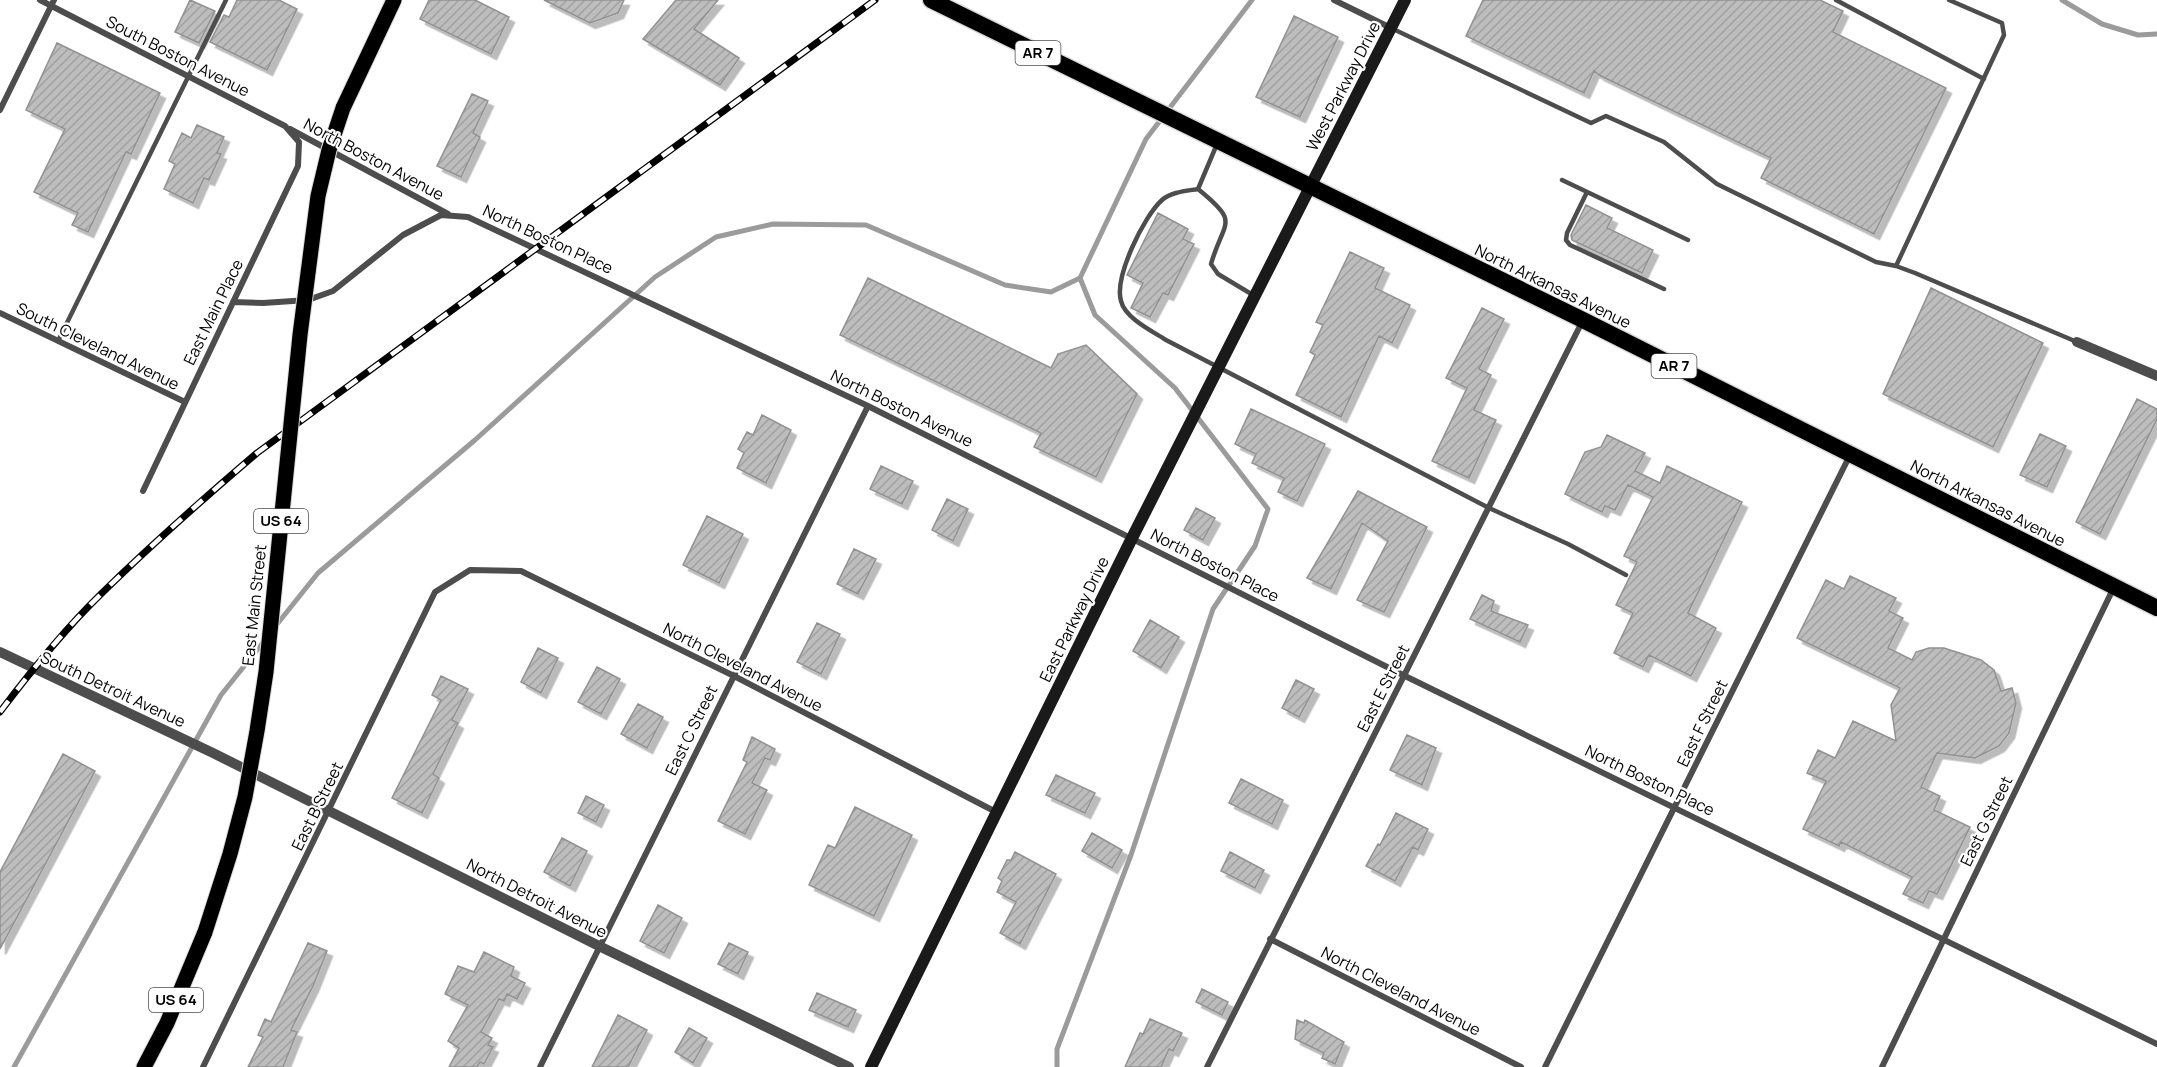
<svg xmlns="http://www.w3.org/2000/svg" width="2157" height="1067" font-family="Manrope,sans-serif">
  <defs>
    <pattern id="building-hatch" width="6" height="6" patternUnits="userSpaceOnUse" patternTransform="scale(1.5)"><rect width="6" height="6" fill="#bdbdbd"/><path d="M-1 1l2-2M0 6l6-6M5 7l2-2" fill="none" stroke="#a1a1a1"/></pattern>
    <filter id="shadow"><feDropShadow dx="5.5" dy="5.5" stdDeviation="0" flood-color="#0004"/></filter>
  </defs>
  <rect width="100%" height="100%" fill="#fff"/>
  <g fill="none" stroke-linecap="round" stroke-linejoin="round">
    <path stroke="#9b9b9b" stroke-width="5" d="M2062 0 2102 24 2138 35 2157 34
      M274 628 318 573 475 440 655 277 716 237 773 224 866 225 1005 285 1051 292 1080 278 1146 139 1252 0
      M14 1067 221 695 265 640
      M1057 1067V1049L1131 855 1213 609 1255 546 1268 509 1175 388 1095 315 1080 278"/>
  </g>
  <path fill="url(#building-hatch)" stroke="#919191" stroke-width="1.5" filter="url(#shadow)" d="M190 0 215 11 199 43 175 32Z
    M237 0H279L297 9 267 70 210 42 224 15 229 17Z
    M429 0H475L509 17 491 54 420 19Z
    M544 0H624L618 13 590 23Z
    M676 0H718L694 29 739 58 720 85 643 39Z
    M1483 0H1820L1843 11 1833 32 1946 88 1874 234 1761 178 1771 158 1599 75 1594 71 1584 93 1466 36Z
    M1294 16 1338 37 1300 117 1256 97Z
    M57 43 160 93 131 154 126 152 88 232 72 225 78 213 34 192 65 129 26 110Z
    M472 94 488 101 473 133 480 137 461 177 437 166Z
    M197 125 224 137 217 153 221 154 209 180 204 178 193 203 164 189 175 164 169 161 182 133 191 138Z
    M1586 205 1612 218 1607 228 1653 250 1642 273 1572 240 1571 235Z
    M1158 213 1188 229 1183 239 1194 244 1168 295 1163 293 1150 317 1131 308 1143 283 1127 275Z
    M1350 252 1384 268 1375 288 1410 305 1392 343 1379 336 1341 417 1296 395 1315 355 1310 352 1323 325 1316 322Z
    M868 278 1051 368 1058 354 1086 345 1137 394 1096 477 1034 447 1041 433 840 335Z
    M1931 288 2043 343 1993 447 1883 394Z
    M1482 308 1504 319 1479 369 1491 375 1474 410 1496 420 1469 478 1432 461 1467 388 1446 378Z
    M2137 399 2157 409V419L2100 534 2076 522Z
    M1251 409 1325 444 1297 501 1278 492 1284 478 1252 463 1256 454 1235 444Z
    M762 415 791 430 766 483 737 468 744 453 738 449 747 432 753 435Z
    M2040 434 2066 446 2047 487 2020 475Z
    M1607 435 1645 453 1635 471 1660 483 1667 466 1742 502 1688 613 1716 628 1691 676 1649 655 1643 667 1614 653 1633 613 1616 605 1637 562 1624 556 1653 497 1628 485 1615 510 1605 506 1602 512 1565 494 1585 452 1601 447Z
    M881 466 913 481 902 504 870 489Z
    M1358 491 1427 527 1384 612 1357 600 1388 541 1362 523 1331 589 1307 578Z
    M947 499 968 509 953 541 932 530Z
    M1196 508 1215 518 1203 540 1184 530Z
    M707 516 743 534 719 583 683 565Z
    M854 549 876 559 858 594 837 584Z
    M1850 576 1896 598 1889 611 1903 618 1888 648 1912 660 1916 652 1929 648H1944L1981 660 1994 670 2001 691 2012 688 2016 703 2009 733 1999 746 1975 758 1937 753 1921 787 1940 796 1934 810 1970 827 1937 894 1929 891 1923 903 1903 894 1912 877 1841 842 1839 846 1803 829 1826 781 1807 773 1818 750 1835 758 1853 721 1896 741 1891 705 1900 688 1797 638 1826 580 1844 589Z
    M1482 595 1494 601 1491 611 1528 625 1520 642 1470 619Z
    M1150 620 1179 637 1161 668 1133 651Z
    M817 623 840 634 821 674 797 662Z
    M538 648 558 658 541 693 521 682Z
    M597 667 620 679 601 714 578 702Z
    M441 676 468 689 452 720 458 723 433 774 439 778 422 813 392 798 441 700 432 695Z
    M1296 680 1314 689 1299 717 1282 708Z
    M638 704 663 717 647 748 621 734Z
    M1407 735 1436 748 1422 785 1390 770Z
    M752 737 775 749 770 760 765 758 752 783 767 790 745 834 718 821 747 762 743 760Z
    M63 754 95 771 0 949V872Z
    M1056 775 1095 793 1085 813 1046 795Z
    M1241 779 1283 800 1272 824 1229 803Z
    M586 796 604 805 596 822 578 813Z
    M855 807 912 835 874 916 809 885 828 845 835 848Z
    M1396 813 1428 829 1418 850 1413 847 1395 881 1366 866 1378 844 1380 845Z
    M1092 833 1122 850 1112 868 1082 851Z
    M562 838 587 851 570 886 544 872Z
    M1015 852 1056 874 1020 944 1000 933 1016 902 997 892 1002 881 998 878 1007 860H1011Z
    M1230 852 1264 870 1255 888 1221 871Z
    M658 905 682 918 664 953 640 941Z
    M308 943 327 951 313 986 291 1030 297 1032 283 1067H248L263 1037 258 1035 265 1019 271 1022Z
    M729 943 748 952 738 974 718 964Z
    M484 952 514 967 511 976 525 983 517 999 507 994 504 1001 499 999 481 1032 492 1038 488 1045 493 1047 484 1064 480 1062 477 1067H449L459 1048 448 1041 468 1005 445 994 458 966 474 972Z
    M1202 989 1228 1002 1222 1015 1196 1002Z
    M817 993 856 1010 848 1027 809 1010Z
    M618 1015 647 1030 628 1067H592Z
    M1150 1019 1182 1033 1173 1051 1169 1049 1161 1067H1125L1140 1033 1143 1034Z
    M1297 1020 1304 1023 1305 1020 1344 1042 1335 1064 1322 1058 1324 1053 1295 1039Z
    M689 1028 707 1038 693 1063 675 1052Z"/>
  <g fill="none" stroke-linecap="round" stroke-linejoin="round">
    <g stroke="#dbdbdb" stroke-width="17">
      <path id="primary" d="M343 108 394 0
        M144 1067 167 1023 205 932"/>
    </g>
    <g stroke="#dbdbdb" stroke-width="19">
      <path id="trunk" d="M931 0 1583 320 2157 608"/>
    </g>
    <path stroke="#4d4d4d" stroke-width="4.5" d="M1836 0 1984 79
      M1391 28 1591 123 1606 116 1664 142 1717 184 1876 262 1896 266 1915 273 2077 342
      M1562 180 1688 240
      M1198 189 1217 144
      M1587 192 1567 233 1566 240 1570 245 1581 250 1664 289
      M1896 266 2004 35 2002 23 1949 0
      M1253 295 1218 274 1211 264C1224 219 1241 224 1198 189 1186 191 1171 192 1162 200 1144 216 1114 277 1121 301 1125 318 1152 331 1166 340L1489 508 1568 544 1626 575
      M58 341 226 0"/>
    <path stroke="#4d4d4d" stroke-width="6" d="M40 0 285 126 299 142 298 166 143 491
      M1334 0 1391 28
      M0 110 54 0
      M290 129 448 214
      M233 302 263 303 308 300 333 291 403 235 441 215 468 217 868 406 1405 676 2157 1044
      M0 313 185 402
      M1270 939 1521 1067
      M203 1067 435 592 470 570 521 571 734 676 996 812
      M540 1067 868 406
      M1207 1067 1583 320
      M1545 1067 1850 455
      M1882 1067 2114 587"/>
    <path stroke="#4d4d4d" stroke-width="10" d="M2077 342 2157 376
      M0 652 213 753 599 946 849 1067"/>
    <path stroke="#1a1a1a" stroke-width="12" d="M871 1067 1132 538 1405 0"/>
    <use href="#primary" stroke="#000" stroke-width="15"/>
    <use href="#trunk" stroke="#000" stroke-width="16"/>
    <g stroke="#000" stroke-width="7">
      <path id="rail" d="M0 712C31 671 64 630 101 594 151 545 203 499 257 453L875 0"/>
    </g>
    <use href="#rail" stroke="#fff" stroke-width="4.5" stroke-dasharray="14" stroke-linecap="butt"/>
    <g stroke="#dbdbdb" stroke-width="17" stroke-linecap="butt">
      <path id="primary-bridge" d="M205 932 230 854 245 797 257 731 266 672 300 335 318 196 329 150 343 108"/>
    </g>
    <use href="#primary-bridge" stroke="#000" stroke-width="15"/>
  </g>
  <g text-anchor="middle" stroke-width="4.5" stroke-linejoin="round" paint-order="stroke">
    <g fill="#fff" stroke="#4c4c4c" stroke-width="1.5">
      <rect x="1015.5" y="41" width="45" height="24" rx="4.5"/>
      <rect x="1651.5" y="354" width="45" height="24" rx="4.5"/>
      <rect x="254" y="509" width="54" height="24" rx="4.5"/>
      <rect x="149" y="988" width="54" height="24" rx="4.5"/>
    </g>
    <g font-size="15" font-weight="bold" fill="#000">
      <text x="1038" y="58">AR 7</text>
      <text x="1674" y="371">AR 7</text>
      <text x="281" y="526">US 64</text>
      <text x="176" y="1005">US 64</text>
    </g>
    <g font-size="16" fill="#000" stroke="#fff">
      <text transform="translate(178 56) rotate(27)" y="6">South Boston Avenue</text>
      <text transform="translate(1343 86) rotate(-63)" y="6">West Parkway Drive</text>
      <text transform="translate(374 159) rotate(28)" y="6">North Boston Avenue</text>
      <text transform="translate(548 239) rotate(25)" y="6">North Boston Place</text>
      <text transform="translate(1553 286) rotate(26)" y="6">North Arkansas Avenue</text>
      <text transform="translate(213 312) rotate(-64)" y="6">East Main Place</text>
      <text transform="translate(98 346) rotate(26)" y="6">South Cleveland Avenue</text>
      <text transform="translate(902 408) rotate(26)" y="6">North Boston Avenue</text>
      <text transform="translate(1988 503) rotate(27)" y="6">North Arkansas Avenue</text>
      <text transform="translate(1215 565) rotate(27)" y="6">North Boston Place</text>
      <text transform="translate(254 605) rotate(-84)" y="6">East Main Street</text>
      <text transform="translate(1074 619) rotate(-64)" y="6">East Parkway Drive</text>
      <text transform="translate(743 667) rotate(27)" y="6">North Cleveland Avenue</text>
      <text transform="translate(1383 688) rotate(-63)" y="6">East E Street</text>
      <text transform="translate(113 689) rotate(25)" y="6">South Detroit Avenue</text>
      <text transform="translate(1702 723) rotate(-64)" y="6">East F Street</text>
      <text transform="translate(691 730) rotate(-64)" y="6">East C Street</text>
      <text transform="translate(1650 780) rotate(26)" y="6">North Boston Place</text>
      <text transform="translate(317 806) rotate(-64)" y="6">East B Street</text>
      <text transform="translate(1986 821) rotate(-64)" y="6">East G Street</text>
      <text transform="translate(537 898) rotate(27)" y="6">North Detroit Avenue</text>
      <text transform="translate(1401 991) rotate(27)" y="6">North Cleveland Avenue</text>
    </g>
  </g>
</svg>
